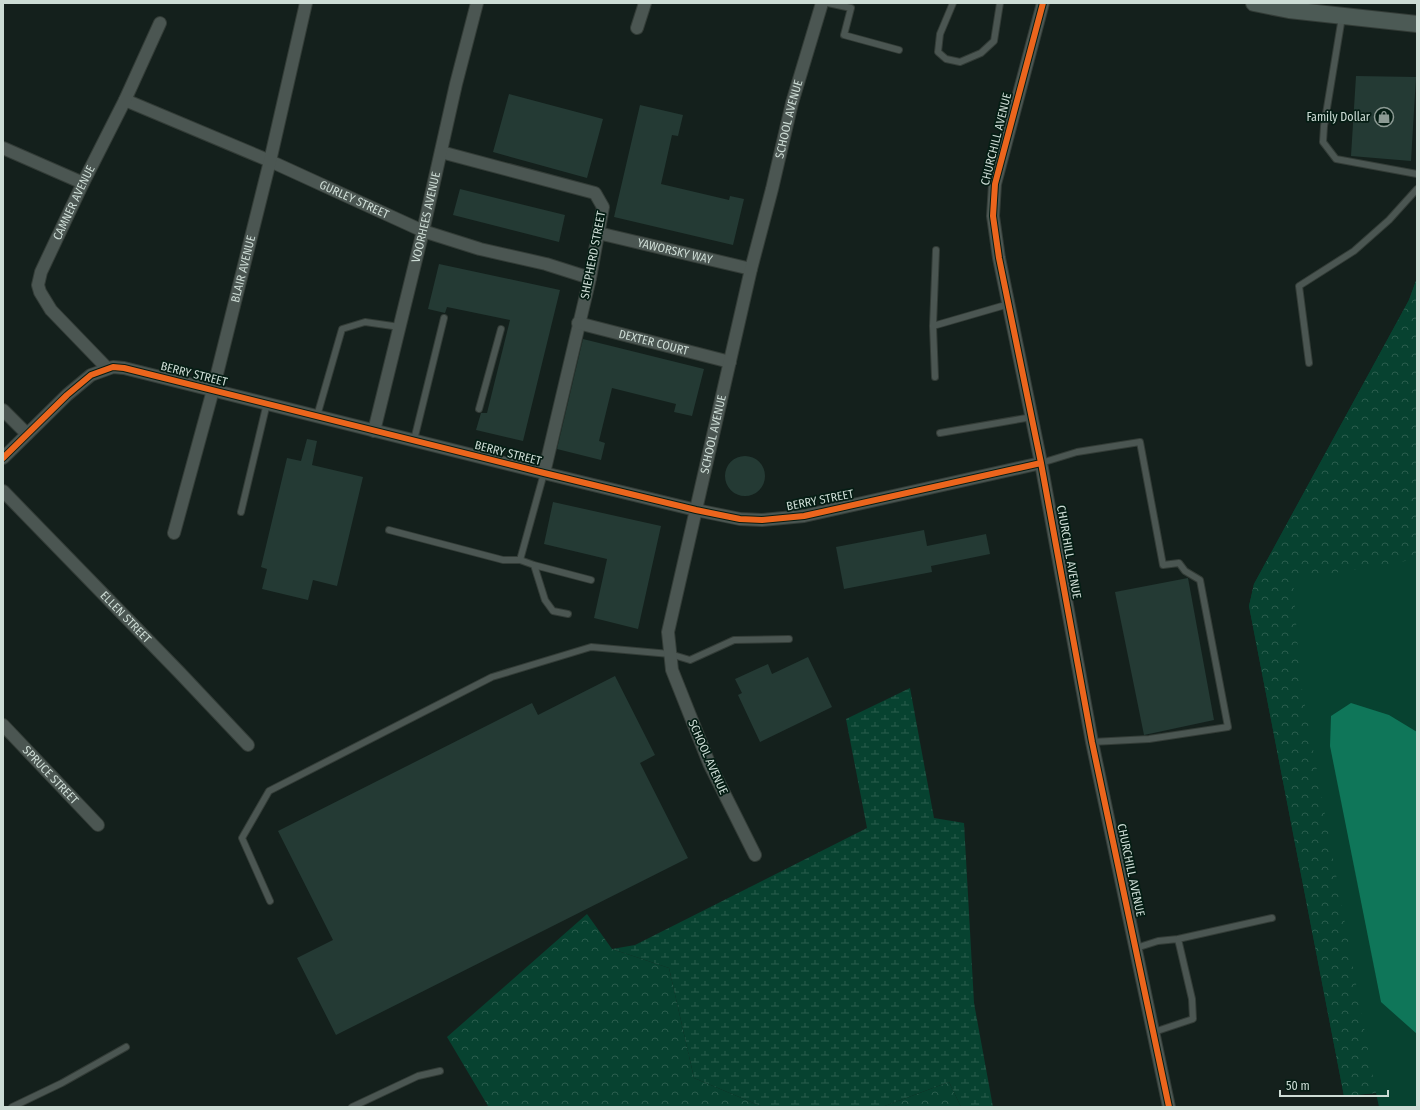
<svg xmlns="http://www.w3.org/2000/svg" width="1420" height="1110" font-family="'Fira Sans Condensed',sans-serif">
  <defs>
    <pattern id="forest-crowns" width="20" height="18" patternUnits="userSpaceOnUse"><rect width="20" height="18" fill="#074230"/><path d="M2 6a3 3 0 1 1 6 0M12 15a3 3 0 1 1 6 0" fill="none" stroke="#2a5d4d"/></pattern>
    <pattern id="wetland-marsh" width="20" height="14" patternUnits="userSpaceOnUse"><rect width="20" height="14" fill="#074230"/><path d="M1 5h8M5 5V1M11 12h8M15 12V8" fill="none" stroke="#2a5d4d"/></pattern>
  </defs>
  <rect width="100%" height="100%" fill="#14201c"/>
  <path fill="#074230" d="M1417 278V1107H1379L1376 1093 1344 1096 1249 606 1254 584 1409 300Z"/>
  <path fill="url(#forest-crowns)" d="M1417 278V559L1293 580 1300 678 1376 1093 1344 1096 1249 606 1254 584 1409 300Z
    M587 914 612 949 669 968 694 1078 763 1107H486L488 1106 447 1037Z
    M949 1082 961 1107H882Z"/>
  <path fill="url(#wetland-marsh)" d="M910 688 934 818 964 823 974 1003 993 1107H961L949 1082 882 1107H763L694 1078 669 968 612 949 635 945 867 828 846 719Z"/>
  <path fill="#0f7659" d="M1351 703 1389 715 1417 732V1034L1381 1002 1330 746 1331 716Z"/>
  <path fill="#243a34" d="M1356 76 1416 77 1411 161 1351 156Z
    M509 94 603 119 587 178 493 152Z
    M640 105 683 115 678 136 672 135 661 184 729 200 730 196 744 199 733 245 614 217Z
    M460 189 565 215 559 242 453 215Z
    M439 264 560 290 523 441 476 430 481 413H487L510 320 447 307 445 313 428 309Z
    M583 339 704 369 692 416 674 412 676 404 612 388 599 441 605 443 601 460 557 449Z
    M307 439 317 441 312 465 363 477 337 586 313 580 308 600 262 589 267 569 261 567 287 458 301 461Z
    M725 476a20 20 0 1 1 40 0a20 20 0 1 1-40 0Z
    M553 502 661 526 638 629 594 618 607 559 544 544Z
    M924 530 927 546 986 534 990 554 931 566 932 572 844 589 836 547Z
    M1188 578 1214 720 1144 735 1115 592Z
    M808 657 832 707 760 742 738 695 742 693 735 679 768 664 772 674Z
    M615 676 655 755 640 763 688 858 336 1035 297 958 333 940 278 831 532 703 538 715Z"/>
  <g fill="none" stroke-linecap="round" stroke-linejoin="round">
    <g stroke="#333c37" stroke-width="8">
      <path id="service" d="M828 3 851 8 844 35 899 50
        M953 3 940 34 938 52 946 59 960 62 981 53 994 41 1000 3
        M1342 17 1324 126 1323 142 1336 159 1417 174
        M933 326 1009 304
        M1309 363 1299 286 1354 251 1389 220 1417 189
        M935 377 933 326 936 250
        M479 409 501 329
        M317 416 342 329 365 322 400 327
        M940 433 1032 417
        M414 440 444 318
        M1041 463 1077 452 1140 442 1163 565 1179 563 1185 571 1200 580 1228 727 1149 739 1092 742
        M241 512 267 403
        M389 530 503 560H520L544 473
        M520 560 534 565 545 600 553 611 568 614
        M534 565 591 580
        M270 901 242 838 269 791 492 677 591 647 670 654 690 660 734 640 789 639
        M1178 939 1272 918
        M1136 948 1158 941 1178 939 1192 999 1193 1019 1154 1032
        M12 1107 62 1083 126 1047
        M352 1107 418 1076 440 1071"/>
    </g>
    <g stroke="#333c37" stroke-width="14">
      <g id="minor">
        <path d="M1043 3 995 184 993 216 999 258 1041 463 1092 742 1169 1107"/>
        <path d="M637 28 645 3"/>
        <path id="s1" d="M125 100 270 161 423 231 480 249 546 264 590 278"/>
        <path d="M3 148 83 183"/>
        <path d="M441 152 595 193 603 207 590 278 544 473"/>
        <path id="s2" d="M598 233 751 269"/>
        <path id="s3" d="M578 323 730 362"/>
        <path id="s4" d="M107 368 51 310 40 292 38 285 41 272 83 183 125 100 160 23"/>
        <path d="M3 410 27 434"/>
        <path id="s5" d="M374 431 423 231 456 84 477 3"/>
        <path d="M3 458 67 395 91 375 113 367 124 368 544 473 696 510 740 519 762 520 804 516 1041 463"/>
        <path id="s6" d="M3 491 180 673 248 745"/>
        <path id="s7" d="M174 533 213 390 270 161 306 3"/>
        <path id="s8" d="M3 725 98 825"/>
        <path id="s9" d="M755 855 709 763 672 670 668 632 751 269 772 189 792 103 822 3"/>
      </g>
    </g>
    <g stroke="#333c37" stroke-width="18">
      <path id="secondary" d="M1254 3 1289 10 1417 24"/>
    </g>
    <use href="#service" stroke="#4b5652" stroke-width="6"/>
    <use href="#minor" stroke="#4b5652" stroke-width="12"/>
    <use href="#secondary" stroke="#4c5a55" stroke-width="16"/>
    <g stroke="#051d14" stroke-width="8">
      <path id="cycleway" d="M1043 3 995 184 993 216 999 258 1041 463 1092 742 1169 1107
        M3 458 67 395 91 375 113 367 124 368 544 473 696 510 740 519 762 520 804 516 1041 463"/>
    </g>
    <use href="#cycleway" stroke="#eb651d" stroke-width="6"/>
  </g>
  <defs>
    <g id="shop-ring" transform="scale(1)"><circle r="9.5" fill="#051d14" stroke="#8c9a94" stroke-width="1.5"/><path d="M-5-2.5h2.3a2.7 3.5 0 0 1 5.4 0H5L5.5 6h-11ZM-1.5-2.5h3a1.5 2.3 0 0 0-3 0Z" fill="#8c9a94"/></g>
  </defs>
  <g fill-rule="evenodd">
    <use href="#shop-ring" x="1384" y="117"/>
  </g>
  <g text-anchor="middle" stroke-width="3.5" stroke-linejoin="round" paint-order="stroke">
    <g font-size="12" fill="#cddcd5" stroke="#051d14" text-anchor="end">
      <text x="1370" y="121">Family Dollar</text>
    </g>
    <g font-size="12" fill="#cddcd5" stroke="#051d14">
      <text dy="4" stroke="none"><textPath href="#s9" startOffset="768">SCHOOL AVENUE</textPath></text>
      <text transform="translate(996 139) rotate(-76)" y="4">CHURCHILL AVENUE</text>
      <text dy="4" stroke="none"><textPath href="#s1" startOffset="250">GURLEY STREET</textPath></text>
      <text dy="4" stroke="none"><textPath href="#s4" startOffset="199">CAMNER AVENUE</textPath></text>
      <text dy="4" stroke="none"><textPath href="#s5" startOffset="220">VOORHEES AVENUE</textPath></text>
      <text dy="4" stroke="none"><textPath href="#s2" startOffset="79">YAWORSKY WAY</textPath></text>
      <text transform="translate(593 255) rotate(-79)" y="4">SHEPHERD STREET</text>
      <text dy="4" stroke="none"><textPath href="#s7" startOffset="273">BLAIR AVENUE</textPath></text>
      <text dy="4" stroke="none"><textPath href="#s3" startOffset="78">DEXTER COURT</textPath></text>
      <text transform="translate(194 374) rotate(14)" y="4">BERRY STREET</text>
      <text dy="4" stroke="none"><textPath href="#s9" startOffset="444">SCHOOL AVENUE</textPath></text>
      <text transform="translate(508 453) rotate(14)" y="4">BERRY STREET</text>
      <text transform="translate(820 500) rotate(-11)" y="4">BERRY STREET</text>
      <text transform="translate(1069 552) rotate(80)" y="4">CHURCHILL AVENUE</text>
      <text dy="4" stroke="none"><textPath href="#s6" startOffset="176">ELLEN STREET</textPath></text>
      <text transform="translate(708 757) rotate(66)" y="4">SCHOOL AVENUE</text>
      <text dy="4" stroke="none"><textPath href="#s8" startOffset="69">SPRUCE STREET</textPath></text>
      <text transform="translate(1131 870) rotate(78)" y="4">CHURCHILL AVENUE</text>
    </g>
  </g>
  <rect width="1420" height="1110" fill="none" stroke="#cddcd5" stroke-width="8"/>
  <path d="M1280 1090v6h108v-6" fill="none" stroke="#cddcd5" stroke-width="2"/>
  <text x="1286" y="1090" font-size="12" fill="#cddcd5" stroke="#051d14" stroke-width="3" paint-order="stroke">50 m</text>
</svg>
